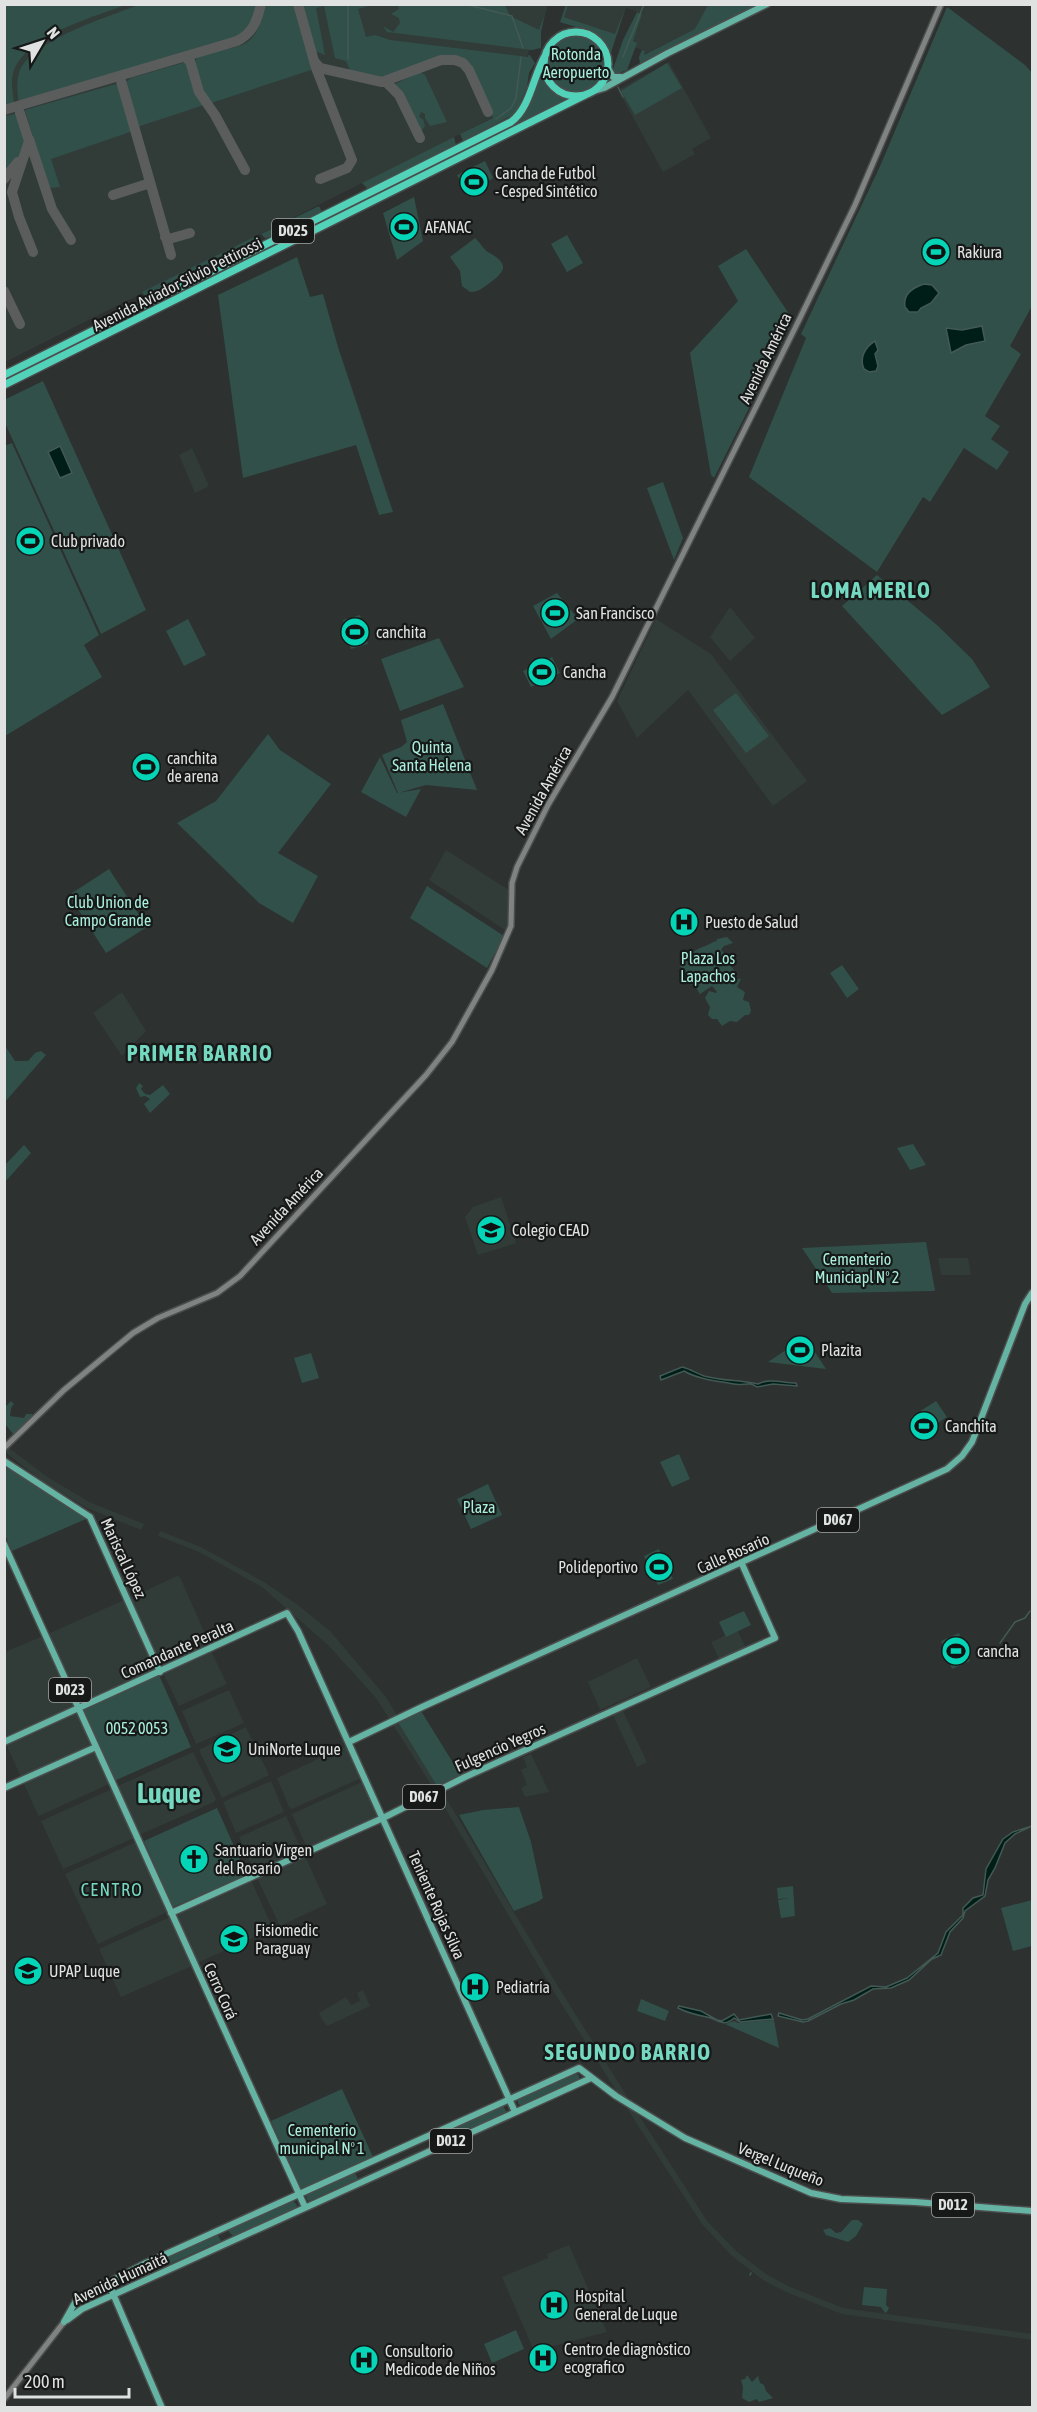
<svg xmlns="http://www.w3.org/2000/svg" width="1037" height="2412" font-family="'Asap Condensed',sans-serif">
  <rect width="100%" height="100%" fill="#2d3130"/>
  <path fill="#313c39" d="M5 5H548L533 50H529L524 68 496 116 5 362Z
    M560 5H744L643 55 645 51 634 47 633 41 642 13 626 8 617 35 562 16 565 6Z
    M669 62 711 138 692 149 695 154 663 172 618 90Z
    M192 448 209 486 195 493 179 455Z
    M730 607 755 638 730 661 710 637Z
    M656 619 711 654 807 781 773 806 688 690 637 738 617 701Z
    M446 850 509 890 508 924 505 930 429 880Z
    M122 992 146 1031 122 1056 93 1013Z
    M501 1197 516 1243 478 1255 465 1217 473 1207Z
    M938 1258H968L971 1275H941Z
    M4 1444 46 1476 89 1502 144 1524 141 1530 87 1508 42 1481 5 1452Z
    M160 1531 201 1547 264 1582 298 1605 330 1631 386 1697 559 1988 642 2120 707 2221 736 2251 766 2274 788 2286 843 2308 1032 2334V2340L842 2314 786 2292 763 2280 732 2256 702 2224 637 2124 554 1992 435 1791 376 1698 329 1646 262 1587 199 1552 158 1536Z
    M177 1576 180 1577 210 1645 161 1667 130 1598Z
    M124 1600 156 1670 81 1705 48 1634Z
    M737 1630 746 1648 720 1661 711 1642Z
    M43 1636 75 1707 5 1739V1652Z
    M211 1651 227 1684 179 1706 164 1675 165 1671Z
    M637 1658 651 1687 600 1710 588 1682Z
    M229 1690 244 1723 196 1744 182 1711Z
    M623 1711 647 1762 637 1767 613 1715Z
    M77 1712 93 1745 21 1777 6 1744Z
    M246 1727 269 1775 222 1798 199 1750Z
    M346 1746 361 1778 292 1809 289 1807 277 1778Z
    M94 1750 109 1784 39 1816 38 1815 24 1784 25 1781Z
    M193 1752 216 1799 214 1802 139 1835 118 1786Z
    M531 1754 549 1792 525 1797 521 1788 527 1785 521 1770 527 1767 523 1757Z
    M271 1781 284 1812 236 1833 223 1802Z
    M362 1782 379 1816 377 1818 307 1848 292 1814Z
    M112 1789 134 1838 63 1869 41 1821Z
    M286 1816 302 1851 255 1872 239 1837Z
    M136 1842 167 1912 98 1944 65 1874Z
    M305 1856 327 1904 280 1926 257 1878Z
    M251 1880 273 1929 197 1963 176 1914Z
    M170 1917 192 1966 121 1997 99 1949Z
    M363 1990 370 2006 327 2026 322 2020 319 2013 346 1997 351 2005 360 2001 357 1993Z
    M569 2245 607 2332 534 2351 502 2277 548 2258 547 2254Z"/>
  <path fill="#315049" d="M5 4H125V5C92 18 29 34 14 70 10 81 13 92 14 103L5 108Z
    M138 5H258L251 26 235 39 19 103C17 92 16 80 20 70 33 40 108 17 138 5Z
    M265 5H296L314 69 211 103C202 91 191 75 196 59 234 39 254 61 265 5Z
    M301 5H372L358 9 366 37 375 35 390 40 528 57 529 54 535 63 529 73 527 87 516 113 463 141 460 134 493 118 468 62C441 47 413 71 387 77 377 80 360 73 350 71L346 61 335 58 324 6 316 8 325 55 312 50Z
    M398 5H505L510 16 539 30 545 14 541 32V48L532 50 387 32 383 26 393 32 400 23 399 18 391 14 399 9Z
    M566 5H568L564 17 615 34 625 9 610 56C598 32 585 30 560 22Z
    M708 5H761L640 64 639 57 642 50 645 51 644 55 695 29Z
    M947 7 1025 65 1032 73V306L1010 346 1021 354 985 416 1000 426 991 439 1009 452 997 470 964 448 930 502 923 497 877 572 749 477 806 338 801 334 881 164Z
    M637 12 642 14 633 41 637 43 627 70 616 74 613 69 623 40Z
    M547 63a29 29 0 1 1 58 0a29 29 0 1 1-58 0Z
    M186 62 190 65 195 86 204 105 137 127 125 87 126 82 131 78Z
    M667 63 682 88 635 115 621 91Z
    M541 66C546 85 556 95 575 98L160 303 165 297 514 124 525 113Z
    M420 72 425 75 447 122 430 126 425 118V114L421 112 419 117 423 119 425 126 422 130H419L402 96 393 85Z
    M116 84 121 88 133 131 51 159 60 187 48 188 25 110Z
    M15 114C21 117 21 123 23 130 30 150 18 161 5 176V116Z
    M454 137 456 145 368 189 362 183Z
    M485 161 493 178 467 196 457 175Z
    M414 197 423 241 397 260 383 213Z
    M319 206 322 212 320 213 270 237 265 238 261 234Z
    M567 235 583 263 567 272 551 244Z
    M256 236V243L150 296 145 297 142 292Z
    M475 238C480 242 483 249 488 252 506 262 509 269 491 282 484 287 479 292 470 292L462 286 460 271 450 257Z
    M746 249 793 320 714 478 711 475 690 353 738 301 718 266Z
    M297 257 310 297 323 294 338 347 393 512 379 515 356 445 243 478 218 295Z
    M43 381 146 610 101 634 5 423 4 400Z
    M12 443 99 635 84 645 102 677 5 736 4 446Z
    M663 482 683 538 674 560 647 488Z
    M877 575 937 625 972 659 990 687 942 715 842 606Z
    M557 593 578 619 551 639 533 606Z
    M360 615 368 644 351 649 343 620Z
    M188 619 206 655 184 666 166 631Z
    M439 638 464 687 400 711 381 659Z
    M552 657 560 673 531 687 523 671Z
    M736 693 769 736 746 753 713 710Z
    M443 704 477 790 426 785 398 793 382 755 401 747 407 742 401 720Z
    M268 734 280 750 331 784 278 853 318 876 293 923 259 903 177 823 216 801Z
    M380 757 397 793 421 789 406 817 361 792Z
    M109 869 147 927 106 953 69 895Z
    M427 886 504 936 487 968 410 918Z
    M727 937 733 943 724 946 721 950 728 957V961L735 972 730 975 732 978 741 979 737 987 745 992 743 1000 749 1002 751 1011 749 1015H745L737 1022 730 1021 722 1026 717 1019H712L708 1015 710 1007 705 998 709 991 716 993 717 992 712 986 700 994 695 986 690 984V978L680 966C683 952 704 948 715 941L716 942 717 939Z
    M842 965 859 989 847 998 830 973Z
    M5 1046 15 1061H28L35 1053 41 1051 46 1055 5 1102Z
    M139 1083 143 1086 141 1089 145 1094 150 1095 163 1085 170 1094 150 1113 144 1104 150 1099 145 1096 140 1097 136 1088Z
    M913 1144 926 1165 910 1170 897 1148Z
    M24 1145 31 1153 5 1182V1165Z
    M926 1242 935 1290 934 1291 832 1293 802 1248Z
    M805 1337 826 1369 768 1362Z
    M311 1353 319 1378 302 1383 294 1358Z
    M11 1401 14 1404 11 1408 10 1416 24 1418 26 1414H32L33 1417 14 1435 5 1424V1407Z
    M936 1401 947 1417 920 1434 911 1417Z
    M679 1454 690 1479 672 1487 660 1462Z
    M5 1466 86 1519 12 1551 5 1535Z
    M488 1484 502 1515 471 1529 457 1499Z
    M659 1549 673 1579 658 1585 644 1556Z
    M744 1611 751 1625 726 1637 719 1622Z
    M959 1633 970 1661 952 1669 941 1641Z
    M159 1675 191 1747 114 1781 83 1710Z
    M421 1711 460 1774 459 1777 439 1786H437L398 1722Z
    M519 1807 531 1842 543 1898 539 1901 514 1911 459 1815 483 1810Z
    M217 1808 247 1875 173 1907 144 1841Z
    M793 1886 795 1916 781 1918 778 1900 789 1898 778 1899 777 1888Z
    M1032 1900V1946L1013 1951 1001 1908Z
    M641 1999 669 2011 665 2021 637 2011Z
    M774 2020 779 2048 725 2024 734 2021 738 2023Z
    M576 2074 579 2075V2080L521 2106 518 2103V2099Z
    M342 2089 373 2157 301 2189 271 2121Z
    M503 2106 507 2113 445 2140 442 2138 441 2133Z
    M355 2173 358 2179 309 2201 307 2200 306 2195Z
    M293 2201 297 2205 296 2208 233 2236 229 2232V2229Z
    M852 2220H858L863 2224 856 2236 848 2242 826 2235 823 2230 830 2228 836 2233 841 2232Z
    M218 2235 221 2241 156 2270 153 2267V2264Z
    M864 2287 887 2289 886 2305 889 2308 887 2312 885 2313 881 2307 862 2305Z
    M516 2330 524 2349 492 2363 484 2344Z
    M747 2375 752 2382 758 2376 760 2383 764 2385 766 2391 773 2398 759 2402 757 2399 749 2402 742 2398 743 2387 741 2380 745 2379Z"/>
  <path fill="#001e18" stroke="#435954" stroke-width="1.5" d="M924 284 932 285 939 293 931 303 921 308 918 312H909L905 307C903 294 912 288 924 284Z
    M982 326 985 341 966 345 951 353 946 328 962 330Z
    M875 341 878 350 875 354 878 366 876 371 869 372 864 369C859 358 865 347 875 341Z
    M60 446 72 473 60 478 48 452Z
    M682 1367C690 1369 696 1373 704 1376 722 1381 740 1380 758 1384 769 1378 783 1383 796 1383L797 1386 773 1384 757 1387C749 1381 743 1386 734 1384 718 1381 697 1379 684 1371L661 1380 660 1376Z
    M1032 1826 1015 1834 1005 1843 995 1868 988 1880 985 1896 965 1911 963 1918 950 1932 941 1955 932 1959 909 1980 891 1988 873 1989 854 2000 841 2004 808 2021 803 2022 778 2016 779 2013 802 2020 808 2019 871 1986 886 1987 907 1978 938 1953 946 1932 963 1915V1908L973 1898 983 1895 986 1869 1003 1839 1013 1832Z
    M679 2006 701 2011 717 2020 722 2021 734 2014 739 2020 771 2014 773 2019 740 2022 734 2018C723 2028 718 2019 707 2017 696 2015 688 2013 678 2008Z"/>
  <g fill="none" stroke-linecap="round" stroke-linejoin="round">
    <path stroke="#435954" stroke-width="1.5" d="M348 4V59
      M464 4 512 16 523 48
      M623 57 644 4
      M618 87 623 97
      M496 119 511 108 516 98 521 57
      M1000 1643 1015 1622 1025 1618 1030 1611
      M750 2275 751 2273"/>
    <path stroke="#5a5d5c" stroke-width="10" d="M298 4 316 68 352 160 347 168 320 179
      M185 57 190 61 199 92 215 115 245 170
      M314 61 320 68 382 82 441 60H455L463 63 469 70 488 112
      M121 81 171 255
      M386 82 399 95 420 138
      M4 110 237 41C253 33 257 21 261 4
      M20 113 29 141 12 192 19 217 33 252
      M29 139 52 209 71 240
      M4 179 18 162
      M113 195 147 184 151 185
      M165 237 169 239 190 233
      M4 291 20 324"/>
    <g stroke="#4b4d4c" stroke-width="8">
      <path id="secondary" d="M4 1448 64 1390 133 1333 158 1318 217 1293 240 1276 426 1075 452 1042 492 970 511 926 512 883 517 867 548 805 612 697 799 320 855 205 941 4
        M4 2399 64 2322"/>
    </g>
    <g stroke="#4b4d4c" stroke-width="9">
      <path id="primary" d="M608 68 613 77H621
        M591 92 604 88 668 53 767 4
        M4 1461 90 1517 160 1672
        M4 1544 305 2207
        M4 1742 287 1613 298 1631 515 2112
        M349 1742 422 1707 947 1469 962 1456 972 1442 1025 1304 1032 1293
        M4 1788 96 1747
        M171 1913 383 1818 465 1777 775 1638 742 1564
        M108 2282 162 2408
        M67 2320 82 2309 591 2078
        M64 2322 77 2299 146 2263 579 2068 616 2096 685 2138 811 2193 841 2199 915 2202 1032 2211"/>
    </g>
    <g stroke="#4b4d4c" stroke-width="10">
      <path id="highway" d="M544 64a32 32 0 1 1 64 0a32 32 0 1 1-64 0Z
        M4 375 511 122C531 107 533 75 546 54
        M4 385 587 94"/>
    </g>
    <use href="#secondary" stroke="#7f8382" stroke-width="5"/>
    <use href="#primary" stroke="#64b3a3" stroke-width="6"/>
    <use href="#highway" stroke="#52d3b9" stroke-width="7"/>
  </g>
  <defs>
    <g id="stadium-disc" transform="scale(1.5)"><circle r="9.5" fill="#04d5b6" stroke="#171918"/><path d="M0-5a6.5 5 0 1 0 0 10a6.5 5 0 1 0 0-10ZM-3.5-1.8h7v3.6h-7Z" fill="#111"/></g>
    <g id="hospital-disc" transform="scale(1.5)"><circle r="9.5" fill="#04d5b6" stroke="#171918"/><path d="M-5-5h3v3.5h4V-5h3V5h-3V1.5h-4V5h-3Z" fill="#111"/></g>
    <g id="university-disc" transform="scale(1.5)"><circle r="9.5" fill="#04d5b6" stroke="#171918"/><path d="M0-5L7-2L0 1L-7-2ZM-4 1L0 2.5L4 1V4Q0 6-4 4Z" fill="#111"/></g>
    <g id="church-disc" transform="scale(1.5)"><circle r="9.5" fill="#04d5b6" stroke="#171918"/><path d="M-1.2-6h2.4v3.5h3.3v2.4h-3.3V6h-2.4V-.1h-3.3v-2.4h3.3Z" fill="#111"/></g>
  </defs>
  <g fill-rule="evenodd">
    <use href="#stadium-disc" x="474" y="182"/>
    <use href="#stadium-disc" x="404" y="227"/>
    <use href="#stadium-disc" x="936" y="252"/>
    <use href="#stadium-disc" x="30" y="541"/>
    <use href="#stadium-disc" x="555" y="613"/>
    <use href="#stadium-disc" x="355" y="632"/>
    <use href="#stadium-disc" x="542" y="672"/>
    <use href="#stadium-disc" x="146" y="767"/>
    <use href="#hospital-disc" x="684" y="922"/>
    <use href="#university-disc" x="491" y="1230"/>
    <use href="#stadium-disc" x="800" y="1350"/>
    <use href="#stadium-disc" x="924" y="1426"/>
    <use href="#stadium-disc" x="659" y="1567"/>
    <use href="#stadium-disc" x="956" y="1651"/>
    <use href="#university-disc" x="227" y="1749"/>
    <use href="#church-disc" x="194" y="1859"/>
    <use href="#university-disc" x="234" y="1939"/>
    <use href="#university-disc" x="28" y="1971"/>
    <use href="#hospital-disc" x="475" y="1987"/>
    <use href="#hospital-disc" x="554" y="2305"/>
    <use href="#hospital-disc" x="543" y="2358"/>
    <use href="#hospital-disc" x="364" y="2360"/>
  </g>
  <g text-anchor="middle" stroke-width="4.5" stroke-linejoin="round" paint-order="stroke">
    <g fill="#171918" stroke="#a4a6a5" stroke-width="1.5">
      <rect x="272" y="219" width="42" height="24" rx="4.5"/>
      <rect x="817" y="1508" width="42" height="24" rx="4.5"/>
      <rect x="49" y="1678" width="42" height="24" rx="4.5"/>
      <rect x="403" y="1785" width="42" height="24" rx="4.5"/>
      <rect x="430" y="2129" width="42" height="24" rx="4.5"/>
      <rect x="932" y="2193" width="42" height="24" rx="4.5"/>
    </g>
    <g font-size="15" font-weight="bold" fill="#e0e2e1">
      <text x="293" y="236">D025</text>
      <text x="838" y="1525">D067</text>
      <text x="70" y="1695">D023</text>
      <text x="424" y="1802">D067</text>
      <text x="451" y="2146">D012</text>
      <text x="953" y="2210">D012</text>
    </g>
    <g font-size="16" fill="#aaefde" stroke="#171918">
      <text x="576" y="60">Rotonda<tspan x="576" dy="18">Aeropuerto</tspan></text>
      <text x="432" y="753">Quinta<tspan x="432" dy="18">Santa Helena</tspan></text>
      <text x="108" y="908">Club Union de<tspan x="108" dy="18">Campo Grande</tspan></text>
      <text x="708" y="964">Plaza Los<tspan x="708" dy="18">Lapachos</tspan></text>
      <text x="857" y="1265">Cementerio<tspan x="857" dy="18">Municiapl Nº 2</tspan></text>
      <text x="479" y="1513">Plaza</text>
      <text x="137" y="1734">0052 0053</text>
      <text x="322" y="2136">Cementerio<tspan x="322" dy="18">municipal Nº 1</tspan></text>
    </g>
    <g font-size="16" fill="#e0e2e1" stroke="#171918" text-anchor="start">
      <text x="495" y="179">Cancha de Futbol<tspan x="495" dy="18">- Cesped Sintético</tspan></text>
      <text x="425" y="233">AFANAC</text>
      <text x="957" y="258">Rakiura</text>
      <text x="51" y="547">Club privado</text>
      <text x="576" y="619">San Francisco</text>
      <text x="376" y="638">canchita</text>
      <text x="563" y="678">Cancha</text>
      <text x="167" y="764">canchita<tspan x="167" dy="18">de arena</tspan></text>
      <text x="705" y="928">Puesto de Salud</text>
      <text x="512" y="1236">Colegio CEAD</text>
      <text x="821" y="1356">Plazita</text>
      <text x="945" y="1432">Canchita</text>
      <text x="638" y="1573" text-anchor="end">Polideportivo</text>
      <text x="977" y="1657">cancha</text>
      <text x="248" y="1755">UniNorte Luque</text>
      <text x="215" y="1856">Santuario Virgen<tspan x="215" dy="18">del Rosario</tspan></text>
      <text x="255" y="1936">Fisiomedic<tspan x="255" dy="18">Paraguay</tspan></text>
      <text x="49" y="1977">UPAP Luque</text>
      <text x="496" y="1993">Pediatría</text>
      <text x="575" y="2302">Hospital<tspan x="575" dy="18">General de Luque</tspan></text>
      <text x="564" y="2355">Centro de diagnòstico<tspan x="564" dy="18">ecografico</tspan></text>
      <text x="385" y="2357">Consultorio<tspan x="385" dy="18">Medicode de Niños</tspan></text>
    </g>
    <g font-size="16" fill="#e0e2e1" stroke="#171918">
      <text transform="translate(177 284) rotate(-27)" y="6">Avenida Aviador Silvio Pettirossi</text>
      <text transform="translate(765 358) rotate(-64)" y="6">Avenida América</text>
      <text transform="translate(543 790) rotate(-61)" y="6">Avenida América</text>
      <text transform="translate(286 1206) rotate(-47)" y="6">Avenida América</text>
      <text transform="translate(733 1553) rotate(-24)" y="6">Calle Rosario</text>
      <text transform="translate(124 1558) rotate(65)" y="6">Mariscal López</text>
      <text transform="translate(177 1649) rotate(-24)" y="6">Comandante Peralta</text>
      <text transform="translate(500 1747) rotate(-24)" y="6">Fulgencio Yegros</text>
      <text transform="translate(437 1905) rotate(66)" y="6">Teniente Rojas Silva</text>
      <text transform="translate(221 1991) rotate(66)" y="6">Cerro Corá</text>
      <text transform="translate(781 2164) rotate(22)" y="6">Vergel Luqueño</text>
      <text transform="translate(120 2278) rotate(-25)" y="6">Avenida Humaitá</text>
    </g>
    <g font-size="18" letter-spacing="1.5" fill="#75d9c2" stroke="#171918">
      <text x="112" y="1896">CENTRO</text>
    </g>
    <g font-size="22" font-weight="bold" letter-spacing="1.5" fill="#75d9c2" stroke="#171918">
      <text x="871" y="598">LOMA MERLO</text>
      <text x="200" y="1061">PRIMER BARRIO</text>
      <text x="628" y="2060">SEGUNDO BARRIO</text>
    </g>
    <g font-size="28" font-weight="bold" fill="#75d9c2" stroke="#171918">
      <text x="169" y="1803">Luque</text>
    </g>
  </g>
  <rect width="1037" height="2412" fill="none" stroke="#e0e2e1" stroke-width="12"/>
  <g transform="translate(42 42) rotate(51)" stroke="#171918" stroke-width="4.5" paint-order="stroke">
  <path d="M0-4.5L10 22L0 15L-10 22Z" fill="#e0e2e1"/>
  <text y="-9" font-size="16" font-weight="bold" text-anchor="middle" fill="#e0e2e1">N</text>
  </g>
  <path d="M15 2388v9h114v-9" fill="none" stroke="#e0e2e1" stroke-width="3"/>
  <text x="24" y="2388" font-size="18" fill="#e0e2e1" stroke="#171918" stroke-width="4.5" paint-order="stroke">200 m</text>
</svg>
